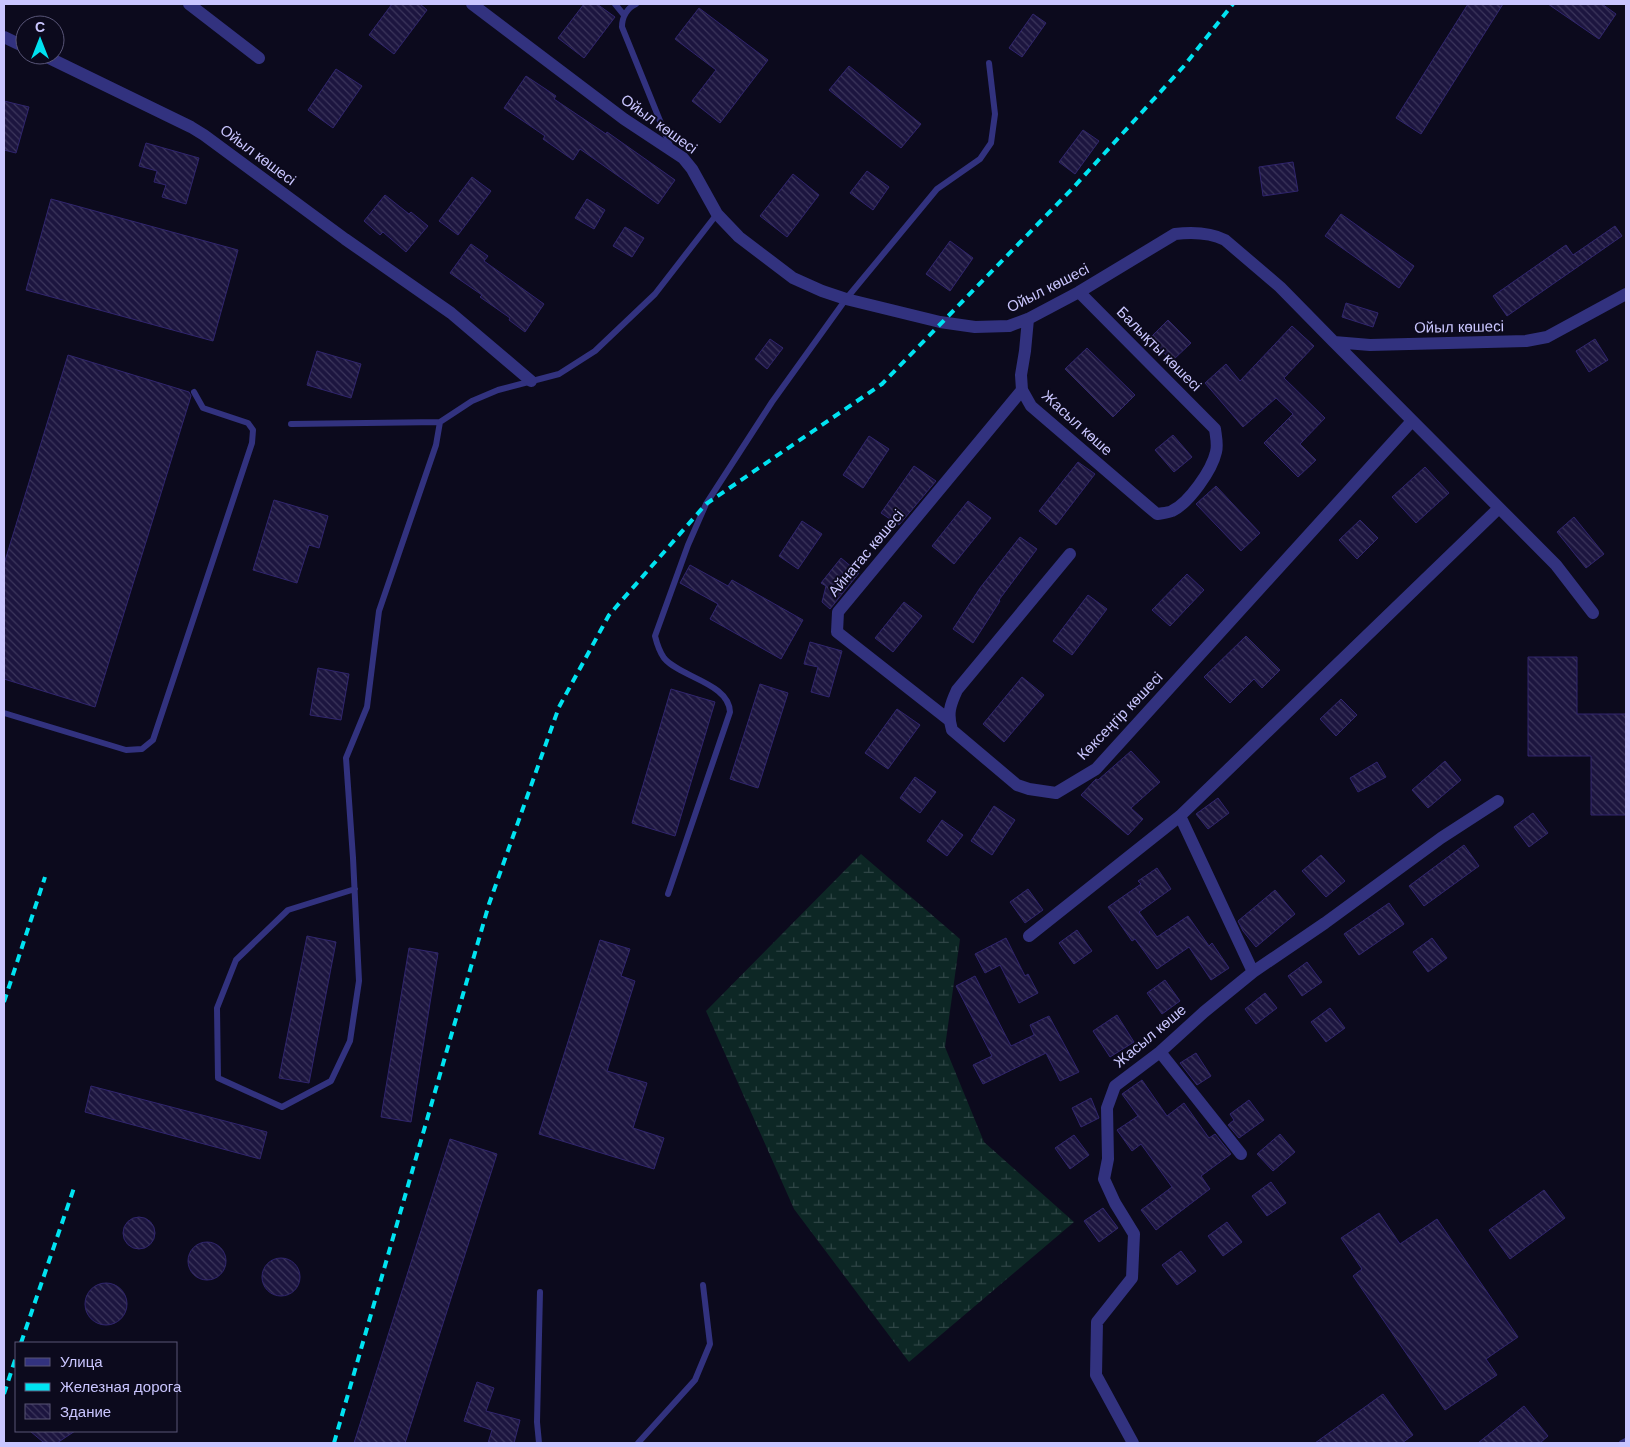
<svg xmlns="http://www.w3.org/2000/svg" width="1630" height="1447" font-family="Helvetica,sans-serif">
  <defs>
    <pattern id="wetland-marsh" width="20" height="14" patternUnits="userSpaceOnUse" patternTransform="scale(1.25)"><rect width="20" height="14" fill="#0d2725"/><path d="M1 5h8M5 5V1M11 12h8M15 12V8" fill="none" stroke="#2f4546"/></pattern>
    <pattern id="building-back-hatch" width="6" height="6" patternUnits="userSpaceOnUse" patternTransform="scale(1.25)"><rect width="6" height="6" fill="#1c153f"/><path d="M-1 5l2 2M0 0l6 6M5-1l2 2" fill="none" stroke="#3c365c"/></pattern>
  </defs>
  <rect width="100%" height="100%" fill="#0c0a1d"/>
  <path fill="url(#wetland-marsh)" d="M861 854 960 939 945 1047 984 1142 1074 1222 909 1362 794 1209 706 1011Z"/>
  <path fill="url(#building-back-hatch)" stroke="#30256d" d="M392 4H420L427 10 394 54 369 35Z
    M584 4H597L615 17 584 58 558 38Z
    M1468 4H1503L1421 134 1396 118Z
    M1548 4H1602L1616 14 1599 39Z
    M699 8 768 60 720 123 692 101 716 70 675 39Z
    M1033 14 1046 23 1022 57 1009 48Z
    M849 66 921 124 901 148 829 90Z
    M336 69 362 86 333 128 308 110Z
    M526 76 556 96 554 99 606 134 607 132 675 180 658 204 580 149 573 160 543 139 545 136 504 108Z
    M4 101 29 107 16 153 4 150Z
    M1083 130 1099 141 1075 174 1059 162Z
    M146 143 199 158 186 204 162 197 166 185 154 182 157 171 139 166Z
    M1293 162 1298 191 1263 196 1259 167Z
    M867 171 889 187 873 210 850 193Z
    M793 174 819 195 787 237 760 216Z
    M472 177 491 191 458 235 439 221Z
    M385 195 409 214 411 212 428 226 406 252 383 232 380 235 364 221Z
    M51 199 238 250 213 341 26 290Z
    M587 199 605 210 594 229 575 218Z
    M1341 214 1414 266 1399 288 1325 236Z
    M1615 226 1622 236 1507 316 1493 296 1566 245 1573 255Z
    M625 227 644 238 632 257 613 246Z
    M950 241 973 258 950 291 926 274Z
    M471 244 488 256 484 261 544 304 525 332 509 320 510 318 480 297 482 295 450 273Z
    M1346 303 1378 313 1373 327 1342 317Z
    M1168 320 1191 343 1172 361 1150 338Z
    M1292 326 1314 346 1284 378 1325 418 1300 444 1316 460 1298 477 1264 443 1293 414 1276 398 1243 427 1205 383 1226 364 1240 381Z
    M770 339 783 348 767 369 755 359Z
    M1595 339 1608 360 1589 372 1576 351Z
    M1087 348 1135 395 1113 417 1065 369Z
    M317 351 361 364 351 398 307 385Z
    M68 355 189 392 191 396 95 707 4 679V564Z
    M1173 435 1192 457 1174 472 1155 450Z
    M869 436 889 449 863 488 843 475Z
    M1078 462 1095 474 1056 525 1039 511Z
    M914 466 936 481 899 525 881 513Z
    M1425 467 1449 493 1416 523 1392 497Z
    M1216 486 1260 533 1241 551 1196 504Z
    M274 500 328 516 319 548 309 545 297 583 253 570Z
    M968 501 991 518 954 564 932 546Z
    M1574 517 1604 554 1586 568 1557 532Z
    M1360 520 1378 538 1357 559 1339 540Z
    M802 521 822 534 798 569 779 556Z
    M1020 537 1037 549 999 600 1000 601 973 643 953 629 980 588Z
    M841 558 859 573 830 609 822 602 826 586 821 583Z
    M690 565 728 586 732 580 803 620 781 659 710 619 718 604 680 583Z
    M1187 574 1204 590 1170 626 1152 610Z
    M1088 595 1107 609 1072 655 1053 641Z
    M904 602 922 616 893 652 875 638Z
    M1246 636 1280 670 1262 688 1254 679 1230 703 1204 677Z
    M810 642 842 651 829 697 811 692 818 667 804 664Z
    M1528 657H1577V714H1626V815H1591V756H1528Z
    M318 668 349 674 341 720 310 715Z
    M1022 677 1044 695 1004 742 983 724Z
    M760 684 788 693 758 788 730 779Z
    M671 689 715 702 675 836 632 823Z
    M1341 699 1357 715 1336 736 1320 719Z
    M897 709 920 725 888 769 865 753Z
    M1131 751 1160 782 1131 808 1143 819 1128 835 1081 795 1096 779 1098 780Z
    M1445 761 1461 780 1428 808 1412 790Z
    M1377 762 1386 777 1358 792 1350 778Z
    M915 777 936 792 920 813 900 798Z
    M1218 798 1229 813 1208 829 1196 814Z
    M994 806 1015 820 992 855 971 841Z
    M1533 813 1548 833 1529 847 1514 827Z
    M942 820 963 835 947 856 927 841Z
    M1464 845 1479 866 1424 906 1409 886Z
    M1321 855 1345 881 1326 897 1302 871Z
    M1157 868 1171 889 1139 912 1157 937 1188 916 1209 946 1212 943 1229 968 1211 980 1189 947 1157 969 1135 939 1132 941 1108 907 1141 884 1138 881Z
    M1028 889 1043 910 1025 923 1010 902Z
    M1275 890 1295 914 1256 947 1243 931 1238 921Z
    M1389 903 1404 924 1359 955 1344 934Z
    M1077 930 1092 951 1074 964 1059 943Z
    M307 936 336 942 309 1083 279 1078Z
    M1006 938 1025 976 1028 974 1038 993 1019 1003 1000 965 985 973 975 954Z
    M1432 938 1447 958 1428 972 1413 952Z
    M600 940 630 949 621 976 635 981 607 1071 647 1083 633 1128 664 1138 654 1169 539 1134Z
    M409 948 438 953 411 1122 381 1117Z
    M1307 962 1322 982 1302 996 1288 976Z
    M975 976 1011 1046 1034 1035 1030 1025 1049 1016 1079 1072 1060 1081 1046 1053 983 1084 973 1065 992 1056 956 986Z
    M1165 980 1180 1001 1162 1014 1147 993Z
    M1265 993 1277 1008 1256 1024 1245 1009Z
    M1330 1008 1345 1028 1326 1042 1311 1022Z
    M1117 1015 1134 1042 1110 1057 1093 1031Z
    M1196 1053 1211 1076 1197 1085 1180 1063Z
    M1142 1080 1167 1116 1184 1103 1209 1138 1215 1134 1231 1154 1201 1176 1210 1189 1156 1230 1141 1210 1172 1187 1141 1144 1132 1151 1117 1130 1138 1116 1122 1094Z
    M91 1086 267 1132 260 1159 85 1112Z
    M1091 1098 1099 1118 1081 1127 1072 1108Z
    M1249 1100 1264 1120 1239 1138 1228 1125 1234 1120 1230 1114Z
    M1280 1134 1295 1152 1273 1171 1257 1154Z
    M1074 1135 1089 1155 1070 1169 1055 1148Z
    M450 1139 497 1154 405 1443H354Z
    M1271 1182 1286 1203 1267 1216 1252 1196Z
    M1544 1190 1565 1218 1510 1259 1489 1230Z
    M1103 1208 1118 1228 1099 1242 1084 1221Z
    M1379 1213 1400 1244 1437 1219 1518 1337 1486 1359 1497 1375 1445 1410 1353 1276 1362 1269 1341 1238Z
    M123 1233a16 16 0 1 1 32 0a16 16 0 1 1-32 0Z
    M1227 1222 1242 1242 1223 1256 1208 1236Z
    M188 1261a19 19 0 1 1 38 0a19 19 0 1 1-38 0Z
    M1181 1251 1196 1271 1177 1285 1162 1265Z
    M262 1277a19 19 0 1 1 38 0a19 19 0 1 1-38 0Z
    M85 1304a21 21 0 1 1 42 0a21 21 0 1 1-42 0Z
    M477 1382 494 1388 486 1411 520 1420 514 1443H488L492 1430 464 1421Z
    M1383 1394 1413 1435 1402 1443H1315Z
    M1524 1406 1548 1436 1540 1443H1478Z
    M30 1431H75L57 1443 43 1442Z"/>
  <g fill="none" stroke-linecap="round" stroke-linejoin="round">
    <path stroke="#32327f" stroke-width="6" d="M615 4 624 15
      M636 4C627 8 622 17 622 27L671 148
      M291 424 440 422 472 401 498 390 559 374 595 351 655 294 717 214
      M4 713 126 750 142 749 153 740 252 443 253 430 248 423 203 408 194 392
      M355 889 288 910 236 960 217 1008 218 1078 282 1107 331 1081 350 1041 359 981 353 858 346 758 367 707 379 611 436 445 440 422
      M668 894 730 712C729 683 681 678 664 658 659 651 657 644 655 636L688 545 706 504 772 402 846 299 937 189 980 159 991 143 995 114 989 63
      M539 1443 537 1422 540 1292
      M638 1443 695 1380 710 1344 703 1285
      M1622 1443 1626 1441"/>
    <path stroke="#32327f" stroke-width="12" d="M189 4 259 58
      M472 4 624 119 683 158 692 169 717 214 739 237 793 278 822 291 846 299 940 322 975 327 1009 326 1028 319 1079 292 1175 234C1192 232 1209 232 1225 240L1280 287 1334 342 1370 345 1526 341 1547 337 1626 294
      M4 37 25 47
      M43 55 191 127 204 135 345 239 451 313 531 381
      M1028 319 1025 351 1021 375 1022 390 1031 406 1151 509 1157 514C1162 513 1168 513 1172 511 1189 503 1212 470 1216 452 1218 445 1216 437 1215 429L1079 292
      M1334 342 1556 565 1593 613
      M1070 554 957 690C950 705 947 714 952 730L1017 785 1029 789 1056 793 1096 769 1412 421
      M949 720 837 632 838 612 1022 390
      M1180 816 1253 972
      M1029 936 1180 816 1499 508
      M1160 1052 1241 1154
      M1133 1443 1096 1375 1097 1322 1132 1278 1134 1234 1115 1203 1104 1179 1108 1159 1107 1108 1115 1086 1160 1052 1204 1012 1253 972 1325 923 1441 838 1498 801"/>
    <path stroke="#00e3f1" stroke-width="4" stroke-dasharray="8 6" stroke-linecap="butt" d="M4 1002 45 877
      M21 1343 75 1185
      M4 1394 16 1357
      M334 1443 489 904 559 707 609 615 706 504 882 384 1072 189 1184 66 1233 4"/>
  </g>
  <g text-anchor="middle" stroke-width="4" stroke-linejoin="round" paint-order="stroke">
    <g font-size="15" fill="#cac6ff" stroke="#0c0a1d">
      <text transform="translate(659 124) rotate(36)" y="5">Ойыл көшесі</text>
      <text transform="translate(258 155) rotate(37)" y="5">Ойыл көшесі</text>
      <text transform="translate(1048 288) rotate(-27)" y="5">Ойыл көшесі</text>
      <text transform="translate(1459 327) rotate(-1)" y="5">Ойыл көшесі</text>
      <text transform="translate(1159 349) rotate(45)" y="5">Балықты көшесі</text>
      <text transform="translate(1077 423) rotate(42)" y="5">Жасыл көше</text>
      <text transform="translate(866 553) rotate(-50)" y="5">Айнатас көшесі</text>
      <text transform="translate(1120 716) rotate(-46)" y="5">Көксеңгір көшесі</text>
      <text transform="translate(1150 1036) rotate(-40)" y="5">Жасыл көше</text>
    </g>
  </g>
  <rect width="1630" height="1447" fill="none" stroke="#cac6ff" stroke-width="10"/>
  <rect x="15" y="1342" width="162" height="90" fill="#0c0a1d" stroke="#585577"/>
  <rect x="25" y="1358" width="25" height="8" fill="#32327f" stroke="#585577"/>
  <text x="60" y="1367" font-size="15" fill="#cac6ff">Улица</text>
  <rect x="25" y="1383" width="25" height="8" fill="#00e3f1" stroke="#585577"/>
  <text x="60" y="1392" font-size="15" fill="#cac6ff">Железная дорога</text>
  <rect x="25" y="1404" width="25" height="15" fill="url(#building-back-hatch)" stroke="#585577"/>
  <text x="60" y="1417" font-size="15" fill="#cac6ff">Здание</text>
  <g transform="translate(40 40)"><circle r="24" fill="#0c0a1d" stroke="#585577"/>
  <path d="M0-4L9 19L0 12L-9 19Z" fill="#00e3f1"/>
  <text y="-8" font-size="14" font-weight="bold" text-anchor="middle" fill="#cac6ff">С</text>
  </g>
</svg>
